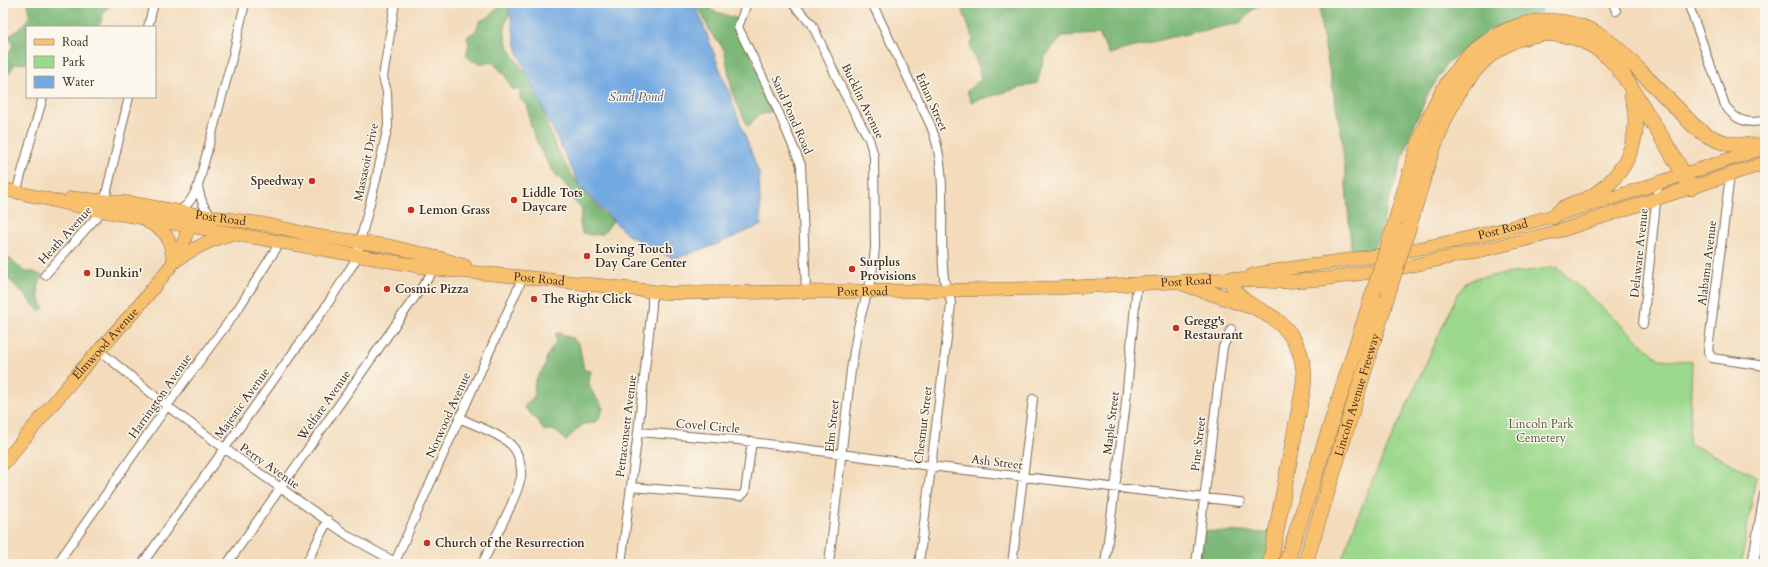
<svg xmlns="http://www.w3.org/2000/svg" width="1768" height="567" font-family="Cardo,serif">
  <rect width="100%" height="100%" fill="#fbf7ec"/>
  <filter id="ink" filterUnits="userSpaceOnUse"><feTurbulence type="fractalNoise" baseFrequency=".025" numOctaves="2"/><feDisplacementMap in="SourceGraphic" scale="8" xChannelSelector="R" yChannelSelector="G"/><feConvolveMatrix kernelMatrix="1 2 1 2 8 2 1 2 1" color-interpolation-filters="sRGB"/></filter>
  <filter id="wash" filterUnits="userSpaceOnUse"><feTurbulence type="fractalNoise" baseFrequency=".012" numOctaves="4" result="noise"/><feDisplacementMap in="SourceGraphic" scale="16" xChannelSelector="R" yChannelSelector="G"/><feGaussianBlur stdDeviation="0.9" result="paint"/><feColorMatrix in="noise" values="0 0 0 0 0 0 0 0 0 0 0 0 0 0 0 0 0 1.4 0 .05"/><feComposite in="paint" operator="in"/></filter>
  <g filter="url(#wash)">
    <rect width="100%" height="100%" fill="#f3dbbb"/>
    <path fill="#9cd88c" stroke="#6c8155" d="M1557 267 1659 359 1692 361 1689 443 1756 476 1741 564H1340L1369 488 1458 293 1466 283 1476 278Z"/>
    <path fill="#7db878" stroke="#5c714b" d="M27 3H113V4C99 13 106 15 98 27H27V63L15 64 7 76H3V57L9 53 13 45 9 36C21 28 36 19 27 3Z
      M502 3H513C510 13 503 25 505 36 508 54 529 74 537 91 543 103 544 117 549 129 561 165 585 197 613 221L603 234 592 235 582 233 580 223 582 208C578 204 573 201 571 197 570 194 570 191 568 188 563 181 556 176 552 169 540 152 528 126 528 106L520 99V91L517 89H512L505 75 492 62C482 64 473 64 466 55L469 44 467 37 476 31 480 21 489 17Z
      M697 3H705L713 11 739 19 738 27 775 110 757 116 748 127 733 95 724 49 710 32Z
      M960 3H1263L1254 8 1240 23 1167 38 1109 54 1099 34 1063 36 1044 58 1037 83 971 102 967 91 981 79 977 63 970 48 973 39Z
      M1316 3H1539L1541 17 1517 21 1489 30 1447 63 1427 96 1410 135 1373 252 1352 257 1342 138 1320 20V10Z
      M3 253 25 272H34L43 276C36 287 37 297 44 308L39 311 12 282 3 276Z
      M556 333H561L565 336 572 338 579 344 584 370 591 371C590 375 589 380 589 384 591 394 600 400 603 409L598 420 593 423 583 424 566 440 567 442C560 435 555 427 544 431L538 421 524 407 535 395 534 386 536 379 545 366 547 356 556 342Z
      M1203 531 1276 533 1270 564H1199Z"/>
    <path fill="#73a9e1" stroke="#576a80" d="M508 3H695L759 173 761 225 715 245 674 259 626 234 580 186 540 103 517 50Z"/>
  </g>
  <g filter="url(#ink)">
    <g fill="none" stroke-linecap="round" stroke-linejoin="round">
      <g stroke="#7b6855" stroke-width="10">
        <path id="minor" d="M747 3 738 27 769 90 801 165 806 292
          M792 3 812 24 843 91 869 139 874 156 875 248 872 275 858 327 851 370 829 564
          M872 3 930 124C950 169 938 229 944 278 945 287 951 295 951 305L919 564
          M1613 3 1616 11
          M1688 3 1725 105C1734 120 1748 125 1765 120
          M148 27 154 3
          M1730 175 1708 351 1712 358 1765 366
          M198 186C201 199 202 209 214 216
          M16 193 43 97
          M177 211C188 207 193 197 198 186L233 55 245 3
          M45 275 102 211 129 97
          M1643 324 1658 184
          M100 351 167 406 224 448 350 537 395 562
          M460 418C475 426 502 434 513 447 519 454 522 468 521 477 515 503 494 539 482 564
          M638 432 738 440 930 466 1240 502
          M631 487 741 496 745 492 752 441
          M57 564 184 382 238 309 281 241
          M142 564 325 308 355 261 376 180 388 126 387 92 383 77 395 3
          M227 564 436 267
          M306 564 328 520
          M394 564 523 277
          M621 564 638 432 652 306V291
          M1012 564 1033 399
          M1105 564 1125 411 1137 284
          M1196 564 1223 347 1231 329"/>
      </g>
      <g stroke="#7b6855" stroke-width="12">
        <path id="tertiary" d="M1753 564 1765 495"/>
      </g>
      <g stroke="#7b6855" stroke-width="14">
        <g id="primary">
          <path id="s1" d="M3 189 86 208 435 269 523 277 668 293 913 291 1054 288 1232 279 1282 282 1324 279 1410 266 1496 247 1559 231 1765 163"/>
          <path id="s2" d="M71 198 131 203 198 215 264 224 317 236 389 246 440 258 465 266"/>
          <path d="M148 222C170 233 169 239 174 262"/>
          <path d="M174 262C191 250 211 239 231 234"/>
          <path id="s3" d="M1252 275C1316 262 1382 258 1445 243 1554 220 1658 183 1763 148"/>
          <path id="s4" d="M3 464 76 376 137 308 174 262 185 239 191 217"/>
        </g>
      </g>
      <g stroke="#7b6855" stroke-width="16">
        <g id="motorway">
          <path d="M1553 217C1558 213 1563 208 1568 206 1576 202 1584 201 1591 197 1626 176 1644 136 1632 96"/>
          <path d="M1409 226C1430 159 1454 41 1542 34 1566 32 1590 41 1608 57 1623 71 1632 90 1643 107 1659 134 1677 160 1691 188"/>
          <path d="M1394 227C1417 152 1435 51 1522 25 1548 17 1578 22 1601 36 1617 46 1630 61 1643 74 1660 91 1676 107 1692 124 1715 145 1735 146 1765 146"/>
          <path d="M1232 279C1232 301 1262 309 1276 320 1298 337 1307 363 1303 389L1270 564"/>
          <path d="M1182 283 1249 306"/>
          <path d="M1286 564 1373 294"/>
          <path id="s5" d="M1305 564 1389 290"/>
        </g>
      </g>
      <use href="#minor" stroke="#fff" stroke-width="8"/>
      <use href="#tertiary" stroke="#fff" stroke-width="10"/>
      <use href="#primary" stroke="#f8bf6c" stroke-width="13"/>
      <use href="#motorway" stroke="#f8bf6c" stroke-width="15"/>
      <g stroke="#7b6855" stroke-width="16" stroke-linecap="butt">
        <path id="motorway-bridge" d="M1389 290 1409 226
          M1373 294 1394 227"/>
      </g>
      <use href="#motorway-bridge" stroke="#f8bf6c" stroke-width="15"/>
    </g>
  </g>
  <g fill="#c8321e" stroke="#fbf7ec" stroke-width="1.5">
    <circle cx="312" cy="181" r="4"/>
    <circle cx="514" cy="200" r="4"/>
    <circle cx="411" cy="210" r="4"/>
    <circle cx="587" cy="256" r="4"/>
    <circle cx="852" cy="269" r="4"/>
    <circle cx="87" cy="273" r="4"/>
    <circle cx="387" cy="289" r="4"/>
    <circle cx="534" cy="299" r="4"/>
    <circle cx="1176" cy="328" r="4"/>
    <circle cx="427" cy="543" r="4"/>
  </g>
  <g text-anchor="middle" stroke-width="3" stroke-linejoin="round" paint-order="stroke">
    <g font-size="12" fill="#3b2a1e" stroke="#fbf7ec">
      <text transform="translate(863 101) rotate(64)" y="4">Bucklin Avenue</text>
      <text transform="translate(932 102) rotate(66)" y="4">Ethan Street</text>
      <text transform="translate(792 115) rotate(66)" y="4">Sand Pond Road</text>
      <text transform="translate(366 162) rotate(-78)" y="4">Massasoit Drive</text>
      <text dy="4" stroke="none"><textPath href="#s2" startOffset="151">Post Road</textPath></text>
      <text dy="4" stroke="none"><textPath href="#s3" startOffset="255">Post Road</textPath></text>
      <text transform="translate(65 235) rotate(-48)" y="4">Heath Avenue</text>
      <text transform="translate(1639 253) rotate(-84)" y="4">Delaware Avenue</text>
      <text transform="translate(1707 263) rotate(-83)" y="4">Alabama Avenue</text>
      <text dy="4" stroke="none"><textPath href="#s1" startOffset="544">Post Road</textPath></text>
      <text dy="4" stroke="none"><textPath href="#s1" startOffset="1192">Post Road</textPath></text>
      <text dy="4" stroke="none"><textPath href="#s1" startOffset="868">Post Road</textPath></text>
      <text dy="4" stroke="none"><textPath href="#s4" startOffset="158">Elmwood Avenue</textPath></text>
      <text dy="4" stroke="none"><textPath href="#s5" startOffset="177">Lincoln Avenue Freeway</textPath></text>
      <text transform="translate(160 396) rotate(-55)" y="4">Harrington Avenue</text>
      <text transform="translate(242 403) rotate(-54)" y="4">Majestic Avenue</text>
      <text transform="translate(324 405) rotate(-55)" y="4">Welfare Avenue</text>
      <text transform="translate(448 415) rotate(-66)" y="4">Norwood Avenue</text>
      <text transform="translate(1111 423) rotate(-83)" y="4">Maple Street</text>
      <text transform="translate(923 425) rotate(-83)" y="4">Chestnut Street</text>
      <text transform="translate(626 426) rotate(-83)" y="4">Pettaconsett Avenue</text>
      <text transform="translate(708 426) rotate(5)" y="4">Covel Circle</text>
      <text transform="translate(832 426) rotate(-84)" y="4">Elm Street</text>
      <text transform="translate(1198 444) rotate(-83)" y="4">Pine Street</text>
      <text transform="translate(997 462) rotate(7)" y="4">Ash Street</text>
      <text transform="translate(270 466) rotate(35)" y="4">Perry Avenue</text>
    </g>
    <g font-size="12" font-weight="bold" fill="#3b2a1e" stroke="#fbf7ec" text-anchor="start">
      <text x="304" y="185" text-anchor="end">Speedway</text>
      <text x="522" y="197">Liddle Tots<tspan x="522" dy="14">Daycare</tspan></text>
      <text x="419" y="214">Lemon Grass</text>
      <text x="595" y="253">Loving Touch<tspan x="595" dy="14">Day Care Center</tspan></text>
      <text x="860" y="266">Surplus<tspan x="860" dy="14">Provisions</tspan></text>
      <text x="95" y="277">Dunkin'</text>
      <text x="395" y="293">Cosmic Pizza</text>
      <text x="542" y="303">The Right Click</text>
      <text x="1184" y="325">Gregg's<tspan x="1184" dy="14">Restaurant</tspan></text>
      <text x="435" y="547">Church of the Resurrection</text>
    </g>
    <g font-size="12" fill="#53563a" stroke="#fbf7ec">
      <text x="1541" y="428">Lincoln Park<tspan x="1541" dy="14">Cemetery</tspan></text>
    </g>
    <g font-size="13" font-style="italic" fill="#4f5662" stroke="#fbf7ec">
      <text x="636" y="101">Sand Pond</text>
    </g>
  </g>
  <rect width="1768" height="567" fill="none" stroke="#fbf7ec" stroke-width="16"/>
  <rect x="26" y="26" width="130" height="72" fill="#fbf7ec" stroke="#aea59a"/>
  <rect x="34" y="39" width="20" height="6" fill="#f8bf6c" stroke="#aea59a"/>
  <text x="62" y="46" font-size="12" fill="#3b2a1e">Road</text>
  <rect x="34" y="56" width="20" height="12" fill="#9cd88c" stroke="#aea59a"/>
  <text x="62" y="66" font-size="12" fill="#3b2a1e">Park</text>
  <rect x="34" y="76" width="20" height="12" fill="#73a9e1" stroke="#aea59a"/>
  <text x="62" y="86" font-size="12" fill="#3b2a1e">Water</text>
</svg>
